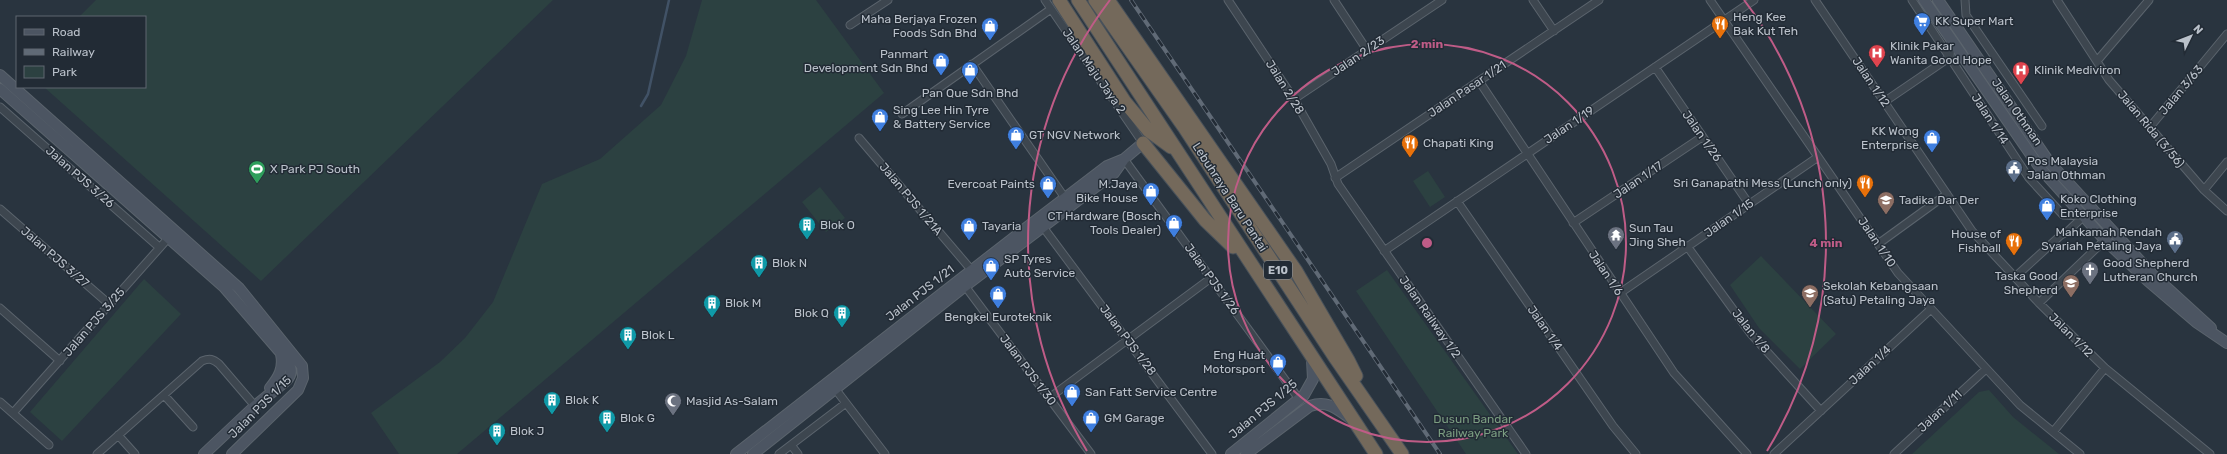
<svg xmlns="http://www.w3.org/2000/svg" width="2227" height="454" font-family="Rubik,sans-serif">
  <rect width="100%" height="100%" fill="#29343f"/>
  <path fill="#2c4141" d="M96 0H553L261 281 44 87H145V17H79Z
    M702 0H816L884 93 457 454H399L371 413 440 362 465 338 493 302 542 184 600 159 661 105 686 56Z
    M1428 171 1445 197 1430 207 1413 181Z
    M820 187 845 218 826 232 802 202Z
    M1761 256 1836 334 1800 369 1759 328 1730 285Z
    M1387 270 1518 454H1466L1356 291Z
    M144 279 181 314 62 441 30 412Z
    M1989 390 2013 417 2059 454H1912L1979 392Z"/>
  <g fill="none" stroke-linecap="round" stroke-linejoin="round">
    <path stroke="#415266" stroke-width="2.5" d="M641 106 648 94 669 0"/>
    <g stroke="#5b646d" stroke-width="9">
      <path id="street" d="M1045 0 1143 143
        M1228 0 1294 99 1331 164 1338 184 1526 454
        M1334 0 1367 50
        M1533 0 1554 31
        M1710 0 1898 273 2020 405 2080 454
        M1815 0 1972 231 2039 303 2105 368 2210 454
        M1912 0 2029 178 2063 215 2084 216
        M1965 0 1966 15 2042 126
        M2057 0 2109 80 2204 190 2227 211
        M850 25 888 0
        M2097 61 2149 0
        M972 64 1065 198
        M1655 67 1749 204
        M1479 81 1674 373 1747 454
        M1294 99 1442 0
        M1884 102 1950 57 1951 39
        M0 107 159 247
        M902 114 1051 9
        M2150 127 2227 34
        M859 138 974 273
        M1124 159 1299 399
        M1335 178 1599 0
        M2204 190 2227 162
        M1457 201 1613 426 1636 454
        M0 209 109 304
        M1573 223 1702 137
        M1043 227 1212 454
        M1878 244 1947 194
        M1687 246 1751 334 1821 411
        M1384 251 1754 0
        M2015 277 2061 235 2068 231 2084 216
        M965 286 1091 454
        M1620 293 1818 157
        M2039 303 2108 237
        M0 308 60 361
        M833 386 885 454
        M164 395 193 427
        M1049 398 1211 278
        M0 402 49 445
        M13 413 171 235
        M2053 432 2105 368
        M118 435 135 454
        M791 445 798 454
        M97 454 202 361C210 358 213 359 219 364L255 406
        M779 454 846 403
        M1774 454 1931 309
        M1894 454 1986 369"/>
    </g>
    <g stroke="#5b646d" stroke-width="12">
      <path id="secondary" d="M1924 0 2040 168 2105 240 2148 281 2196 322 2227 343
        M1938 0 2049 162 2154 276 2211 328
        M0 75 239 288 302 366 303 378 298 390 232 454
        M0 89 224 287 287 360C291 368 293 373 287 380L255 406 204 454
        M270 388C279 377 284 368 281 354
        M736 454 1026 228 1107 166 1124 159
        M753 454 965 286 1114 173 1124 159 1143 143
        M1231 454 1304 395 1313 379 1312 360
        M1246 454 1310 406C1327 400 1336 408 1350 418"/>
    </g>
    <g stroke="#48515a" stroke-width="15">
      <path id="highway" d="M1059 0 1125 102 1149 131 1171 147
        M1078 0 1376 454
        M1095 0 1184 127 1334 356 1402 454
        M1108 0 1296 271 1348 360 1356 376
        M1143 143 1205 220 1233 247"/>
    </g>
    <use href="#street" stroke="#3d464f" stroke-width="7"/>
    <use href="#secondary" stroke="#4c5562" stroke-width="10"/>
    <use href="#highway" stroke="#74695b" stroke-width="13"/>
    <g stroke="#606a76" stroke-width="4">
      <path id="rail" d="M1131 0 1440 454"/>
    </g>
    <use href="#rail" stroke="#222b35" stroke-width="2.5" stroke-dasharray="8" stroke-linecap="butt"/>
  </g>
  <g fill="none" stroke="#bf5c87" stroke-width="2">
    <circle cx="1427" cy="243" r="199"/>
    <path d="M1087 451A399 399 0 0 1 1110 0M1744 0A399 399 0 0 1 1767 451"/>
  </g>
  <defs>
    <g id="supermarket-pin" transform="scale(0.9)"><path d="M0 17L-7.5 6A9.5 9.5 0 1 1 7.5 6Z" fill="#3f7fe0" stroke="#222b35"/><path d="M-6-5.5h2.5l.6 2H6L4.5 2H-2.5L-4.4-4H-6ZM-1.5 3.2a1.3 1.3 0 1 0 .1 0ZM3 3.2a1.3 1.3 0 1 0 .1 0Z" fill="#fff"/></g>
    <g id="restaurant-pin" transform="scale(0.9)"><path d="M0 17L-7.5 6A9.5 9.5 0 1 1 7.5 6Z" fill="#e8710a" stroke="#222b35"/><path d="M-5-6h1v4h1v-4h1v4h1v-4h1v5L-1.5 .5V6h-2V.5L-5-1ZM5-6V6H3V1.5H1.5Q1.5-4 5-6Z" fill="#fff"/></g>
    <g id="shop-pin" transform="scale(0.9)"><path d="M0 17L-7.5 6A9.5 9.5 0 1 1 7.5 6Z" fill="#3f7fe0" stroke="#222b35"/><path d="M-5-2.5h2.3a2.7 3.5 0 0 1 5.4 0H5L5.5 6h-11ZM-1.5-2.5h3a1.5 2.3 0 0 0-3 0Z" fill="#fff"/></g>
    <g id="hospital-pin" transform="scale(0.9)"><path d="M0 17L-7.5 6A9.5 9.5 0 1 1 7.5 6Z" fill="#e0444e" stroke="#222b35"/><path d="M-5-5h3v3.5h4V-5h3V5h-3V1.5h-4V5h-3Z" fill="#fff"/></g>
    <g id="civic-pin" transform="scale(0.9)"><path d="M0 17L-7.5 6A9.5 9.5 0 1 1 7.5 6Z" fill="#5c6f8a" stroke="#222b35"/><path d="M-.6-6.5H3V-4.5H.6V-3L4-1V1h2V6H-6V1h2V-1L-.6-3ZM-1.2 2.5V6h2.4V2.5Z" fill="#fff"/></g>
    <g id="stadium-pin" transform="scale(0.9)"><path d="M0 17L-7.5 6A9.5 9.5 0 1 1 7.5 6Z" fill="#2e9e5b" stroke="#222b35"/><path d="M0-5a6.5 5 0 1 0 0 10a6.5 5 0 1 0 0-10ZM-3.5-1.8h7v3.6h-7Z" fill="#fff"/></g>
    <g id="school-pin" transform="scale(0.9)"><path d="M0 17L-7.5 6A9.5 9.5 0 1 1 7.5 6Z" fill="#8d6e63" stroke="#222b35"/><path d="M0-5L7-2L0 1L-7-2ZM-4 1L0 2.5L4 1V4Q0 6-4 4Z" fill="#fff"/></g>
    <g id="building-pin" transform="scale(0.9)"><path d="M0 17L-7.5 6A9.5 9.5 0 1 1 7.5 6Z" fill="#0f9aa8" stroke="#222b35"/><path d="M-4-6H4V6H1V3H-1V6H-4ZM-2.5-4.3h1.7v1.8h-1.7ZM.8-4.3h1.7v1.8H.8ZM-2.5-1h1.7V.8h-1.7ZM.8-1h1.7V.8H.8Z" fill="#fff"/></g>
    <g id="temple-pin" transform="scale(0.9)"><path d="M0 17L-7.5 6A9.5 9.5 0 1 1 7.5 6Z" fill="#6b7280" stroke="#222b35"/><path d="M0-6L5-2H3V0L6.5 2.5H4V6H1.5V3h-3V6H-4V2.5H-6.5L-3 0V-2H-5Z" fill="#fff"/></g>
    <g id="church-pin" transform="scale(0.9)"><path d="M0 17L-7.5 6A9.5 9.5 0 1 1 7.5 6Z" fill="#6b7280" stroke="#222b35"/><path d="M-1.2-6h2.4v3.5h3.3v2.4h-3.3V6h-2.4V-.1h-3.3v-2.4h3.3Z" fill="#fff"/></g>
    <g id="mosque-pin" transform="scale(0.9)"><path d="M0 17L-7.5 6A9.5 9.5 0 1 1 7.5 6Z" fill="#6b7280" stroke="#222b35"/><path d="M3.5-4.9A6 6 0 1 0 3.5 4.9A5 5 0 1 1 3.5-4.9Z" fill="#fff"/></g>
  </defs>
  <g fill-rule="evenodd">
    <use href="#supermarket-pin" x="1922" y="21"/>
    <use href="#restaurant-pin" x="1720" y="24"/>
    <use href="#shop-pin" x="990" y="26"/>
    <use href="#hospital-pin" x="1877" y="53"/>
    <use href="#shop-pin" x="941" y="61"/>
    <use href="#shop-pin" x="970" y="70"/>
    <use href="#hospital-pin" x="2021" y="70"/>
    <use href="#shop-pin" x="880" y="117"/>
    <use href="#shop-pin" x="1016" y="135"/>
    <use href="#shop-pin" x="1932" y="138"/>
    <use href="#restaurant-pin" x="1410" y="143"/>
    <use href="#civic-pin" x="2014" y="168"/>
    <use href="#stadium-pin" x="257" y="169"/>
    <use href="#restaurant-pin" x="1865" y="183"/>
    <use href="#shop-pin" x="1048" y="184"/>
    <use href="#shop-pin" x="1151" y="191"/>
    <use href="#school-pin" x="1886" y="200"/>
    <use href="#shop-pin" x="2047" y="206"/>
    <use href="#shop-pin" x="1174" y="223"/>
    <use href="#building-pin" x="807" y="225"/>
    <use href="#shop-pin" x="969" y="226"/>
    <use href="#temple-pin" x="1616" y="235"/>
    <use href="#civic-pin" x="2175" y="239"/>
    <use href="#restaurant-pin" x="2014" y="241"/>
    <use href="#building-pin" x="759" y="263"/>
    <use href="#shop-pin" x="991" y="266"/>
    <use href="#church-pin" x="2090" y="270"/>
    <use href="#school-pin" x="2071" y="283"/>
    <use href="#school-pin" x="1810" y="293"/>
    <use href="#shop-pin" x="998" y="294"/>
    <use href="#building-pin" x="712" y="303"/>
    <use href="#building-pin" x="842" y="313"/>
    <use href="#building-pin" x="628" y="335"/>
    <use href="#shop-pin" x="1278" y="362"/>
    <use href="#shop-pin" x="1072" y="392"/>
    <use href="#building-pin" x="552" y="400"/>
    <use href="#mosque-pin" x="673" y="401"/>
    <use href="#building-pin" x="607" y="418"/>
    <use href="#shop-pin" x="1091" y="418"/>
    <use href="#building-pin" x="497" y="431"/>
  </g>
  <g text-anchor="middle" stroke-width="3" stroke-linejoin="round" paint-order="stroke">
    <rect fill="#222b35" stroke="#8c949d" stroke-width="1" x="1264" y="261" width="28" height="18" rx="3"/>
    <g font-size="11" font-weight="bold" fill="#bac1ca">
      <text x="1278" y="274">E10</text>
    </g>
    <g font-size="12" fill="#bac1ca" stroke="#222b35" text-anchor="start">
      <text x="1733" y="21">Heng Kee<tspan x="1733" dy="14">Bak Kut Teh</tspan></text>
      <text x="977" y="23" text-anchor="end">Maha Berjaya Frozen<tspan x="977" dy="14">Foods Sdn Bhd</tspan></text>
      <text x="1935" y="25">KK Super Mart</text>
      <text x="1890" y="50">Klinik Pakar<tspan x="1890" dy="14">Wanita Good Hope</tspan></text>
      <text x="928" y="58" text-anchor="end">Panmart<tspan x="928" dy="14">Development Sdn Bhd</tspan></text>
      <text x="2034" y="74">Klinik Mediviron</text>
      <text x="970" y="97" text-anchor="middle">Pan Que Sdn Bhd</text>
      <text x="893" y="114">Sing Lee Hin Tyre<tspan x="893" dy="14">&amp; Battery Service</tspan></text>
      <text x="1919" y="135" text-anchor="end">KK Wong<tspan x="1919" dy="14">Enterprise</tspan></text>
      <text x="1029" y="139">GT NGV Network</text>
      <text x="1423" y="147">Chapati King</text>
      <text x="2027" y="165">Pos Malaysia<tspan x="2027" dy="14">Jalan Othman</tspan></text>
      <text x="270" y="173">X Park PJ South</text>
      <text x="1852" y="187" text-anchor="end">Sri Ganapathi Mess (Lunch only)</text>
      <text x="1035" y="188" text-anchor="end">Evercoat Paints</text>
      <text x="1138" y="188" text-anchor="end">M.Jaya<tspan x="1138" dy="14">Bike House</tspan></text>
      <text x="2060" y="203">Koko Clothing<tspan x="2060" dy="14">Enterprise</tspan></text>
      <text x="1899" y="204">Tadika Dar Der</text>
      <text x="1161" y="220" text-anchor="end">CT Hardware (Bosch<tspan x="1161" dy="14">Tools Dealer)</tspan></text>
      <text x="820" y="229">Blok O</text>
      <text x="982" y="230">Tayaria</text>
      <text x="1629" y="232">Sun Tau<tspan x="1629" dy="14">Jing Sheh</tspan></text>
      <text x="2162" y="236" text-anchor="end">Mahkamah Rendah<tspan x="2162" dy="14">Syariah Petaling Jaya</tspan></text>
      <text x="2001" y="238" text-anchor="end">House of<tspan x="2001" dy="14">Fishball</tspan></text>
      <text x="1004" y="263">SP Tyres<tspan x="1004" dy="14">Auto Service</tspan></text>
      <text x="772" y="267">Blok N</text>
      <text x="2103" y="267">Good Shepherd<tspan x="2103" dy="14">Lutheran Church</tspan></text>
      <text x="2058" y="280" text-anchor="end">Taska Good<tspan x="2058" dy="14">Shepherd</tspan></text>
      <text x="1823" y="290">Sekolah Kebangsaan<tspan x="1823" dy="14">(Satu) Petaling Jaya</tspan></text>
      <text x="725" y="307">Blok M</text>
      <text x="829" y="317" text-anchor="end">Blok Q</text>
      <text x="998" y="321" text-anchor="middle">Bengkel Euroteknik</text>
      <text x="641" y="339">Blok L</text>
      <text x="1265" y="359" text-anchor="end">Eng Huat<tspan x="1265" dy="14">Motorsport</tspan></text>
      <text x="1085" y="396">San Fatt Service Centre</text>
      <text x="565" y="404">Blok K</text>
      <text x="686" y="405">Masjid As-Salam</text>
      <text x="620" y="422">Blok G</text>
      <text x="1104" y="422">GM Garage</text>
      <text x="510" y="435">Blok J</text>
    </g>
    <g font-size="12" fill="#bac1ca" stroke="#222b35">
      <text transform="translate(1358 56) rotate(-34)" y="4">Jalan 2/23</text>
      <text transform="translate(1094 71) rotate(55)" y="4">Jalan Maju Jaya 2</text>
      <text transform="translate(1871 82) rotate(56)" y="4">Jalan 1/12</text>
      <text transform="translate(1285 87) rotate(58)" y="4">Jalan 2/28</text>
      <text transform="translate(1467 89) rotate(-34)" y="4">Jalan Pasar 1/21</text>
      <text transform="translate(2181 90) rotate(-50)" y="4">Jalan 3/63</text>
      <text transform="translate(2017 112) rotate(55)" y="4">Jalan Othman</text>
      <text transform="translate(1990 119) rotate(57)" y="4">Jalan 1/14</text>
      <text transform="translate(1569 125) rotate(-34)" y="4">Jalan 1/19</text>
      <text transform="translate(2151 129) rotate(50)" y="4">Jalan Rida (3/56)</text>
      <text transform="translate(1702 136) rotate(55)" y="4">Jalan 1/26</text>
      <text transform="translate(80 177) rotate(41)" y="4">Jalan PJS 3/26</text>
      <text transform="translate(1638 180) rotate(-34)" y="4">Jalan 1/17</text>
      <text transform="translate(1230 197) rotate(57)" y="4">Lebuhraya Baru Pantai</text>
      <text transform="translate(911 199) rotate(50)" y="4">Jalan PJS 1/21A</text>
      <text transform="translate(1729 218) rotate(-35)" y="4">Jalan 1/15</text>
      <text transform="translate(1877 242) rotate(56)" y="4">Jalan 1/10</text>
      <text transform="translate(55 257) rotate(41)" y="4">Jalan PJS 3/27</text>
      <text transform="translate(1606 273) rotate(56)" y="4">Jalan 1/6</text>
      <text transform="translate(1212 279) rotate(54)" y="4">Jalan PJS 1/26</text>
      <text transform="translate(920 293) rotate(-38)" y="4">Jalan PJS 1/21</text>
      <text transform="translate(1430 317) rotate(55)" y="4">Jalan Railway 1/2</text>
      <text transform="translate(94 322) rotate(-49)" y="4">Jalan PJS 3/25</text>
      <text transform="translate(1545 328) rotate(55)" y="4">Jalan 1/4</text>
      <text transform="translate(1751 331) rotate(51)" y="4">Jalan 1/8</text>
      <text transform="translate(2071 335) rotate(45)" y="4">Jalan 1/12</text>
      <text transform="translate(1128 340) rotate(53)" y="4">Jalan PJS 1/28</text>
      <text transform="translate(1870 365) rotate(-43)" y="4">Jalan 1/4</text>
      <text transform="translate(1028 370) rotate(53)" y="4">Jalan PJS 1/30</text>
      <text transform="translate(260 407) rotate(-45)" y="4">Jalan PJS 1/15</text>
      <text transform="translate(1263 409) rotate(-40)" y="4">Jalan PJS 1/25</text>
      <text transform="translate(1940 411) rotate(-43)" y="4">Jalan 1/11</text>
    </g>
    <g font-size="12" fill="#7b9d81" stroke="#222b35">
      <text x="1473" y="423">Dusun Bandar<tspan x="1473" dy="14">Railway Park</tspan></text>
    </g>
  </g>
  <circle cx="1427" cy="243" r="6" fill="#bf5c87" stroke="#222b35" stroke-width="2"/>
  <g font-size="12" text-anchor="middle" font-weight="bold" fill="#bf5c87" stroke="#222b35" stroke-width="3" stroke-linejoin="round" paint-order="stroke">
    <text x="1427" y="48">2 min</text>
    <text x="1826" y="247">4 min</text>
  </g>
  <rect x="16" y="16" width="130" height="72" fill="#222b35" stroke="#5f6771"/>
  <rect x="24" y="29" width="20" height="6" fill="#4c5562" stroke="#5f6771"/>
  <text x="52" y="36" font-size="12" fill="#bac1ca">Road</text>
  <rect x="24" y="49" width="20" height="6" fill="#606a76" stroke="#5f6771"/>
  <text x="52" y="56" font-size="12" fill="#bac1ca">Railway</text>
  <rect x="24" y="66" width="20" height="12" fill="#2c4141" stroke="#5f6771"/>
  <text x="52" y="76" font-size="12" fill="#bac1ca">Park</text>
  <g transform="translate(2191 36) rotate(47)" stroke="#222b35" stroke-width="3" paint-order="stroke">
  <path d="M0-3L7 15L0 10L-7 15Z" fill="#bac1ca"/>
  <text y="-6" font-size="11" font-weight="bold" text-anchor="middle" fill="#bac1ca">N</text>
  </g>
</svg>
